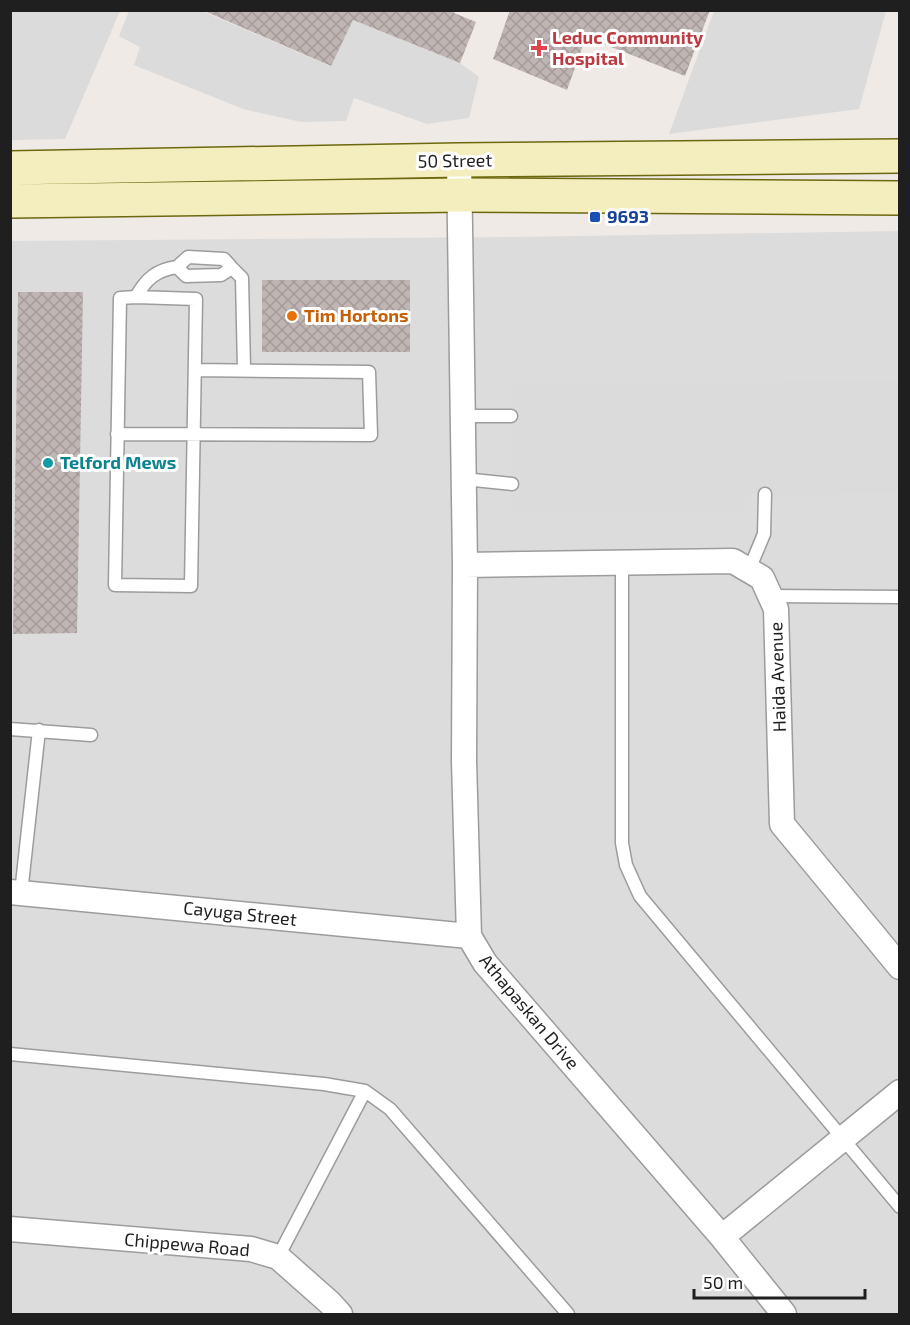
<svg xmlns="http://www.w3.org/2000/svg" width="910" height="1325" font-family="'Exo 2',sans-serif">
  <defs>
    <pattern id="building-cross-hatch" width="8" height="8" patternUnits="userSpaceOnUse" patternTransform="scale(1.5)"><rect width="8" height="8" fill="#bfb5b3"/><path d="M0 0l8 8M0 8l8-8" fill="none" stroke="#a49b9a"/></pattern>
  </defs>
  <rect width="100%" height="100%" fill="#efeae6"/>
  <path fill="#dddcdc" d="M899 231V1314H11L10 241 516 237Z"/>
  <path fill="#dbdbdb" d="M10 11H120L65 139 11 140Z
    M129 11H202L330 66 353 20 460 63 479 77 469 118 427 124 354 98 346 121 301 122 243 109 134 65 140 47 119 36Z
    M714 11H886L859 109 669 134Z
    M899 380V493L743 494V513L512 512 511 386Z"/>
  <path fill="url(#building-cross-hatch)" d="M202 10H455L454 13 476 22 460 63 353 20 331 66Z
    M510 10H710L685 76 586 37 567 90 493 59Z
    M262 280H410V352H262Z
    M18 292H83L77 633 13 634Z"/>
  <g fill="none" stroke-linecap="round" stroke-linejoin="round">
    <g stroke="#9c9c9c" stroke-width="15">
      <path id="lane" d="M177 267 188 257 224 259 232 268
        M136 297 196 299 191 586 115 585 120 298Z
        M136 297C146 279 156 270 177 267L186 276 221 275 232 268 242 278 244 369
        M462 416H511
        M117 434 371 435 369 372 195 370
        M464 479 512 484
        M622 564V843L626 865 640 896 900 1207
        M749 570 764 534 765 494
        M771 596 900 597
        M10 729 91 735
        M21 893 39 730
        M10 1054 324 1084 365 1091 390 1109 568 1314
        M278 1257 365 1091"/>
    </g>
    <g stroke="#9c9c9c" stroke-width="27">
      <path id="street" d="M459 160 465 565 464 761 469 936 485 963 722 1237 784 1314
        M465 565 733 561 762 578 776 609 782 824 900 967
        M10 892 469 936
        M10 1229 251 1249 278 1257 330 1303 340 1314
        M722 1237 900 1092"/>
    </g>
    <g stroke="#6d670f" stroke-width="36">
      <path id="secondary" d="M10 168 459 160 900 156
        M10 201 461 195 900 198"/>
    </g>
    <use href="#lane" stroke="#fff" stroke-width="12"/>
    <use href="#street" stroke="#fff" stroke-width="24"/>
    <use href="#secondary" stroke="#f4eebe" stroke-width="33"/>
  </g>
  <path fill="#e0444e" stroke="#fff" stroke-width="2" d="M536 39h6v6h6v6h-6v6h-6v-6h-6v-6h6z"/>
  <rect fill="#1a4fb4" stroke="#fff" stroke-width="2" x="589" y="211" width="12" height="12" rx="3"/>
  <circle fill="#e8710a" stroke="#fff" stroke-width="2" cx="292" cy="316" r="6"/>
  <circle fill="#0f9aa8" stroke="#fff" stroke-width="2" cx="48" cy="463" r="6"/>
  <g text-anchor="middle" stroke-width="6" stroke-linejoin="round" paint-order="stroke">
    <g font-size="18" font-weight="bold" fill="#be3a42" stroke="#fff" text-anchor="start">
      <text x="552" y="44">Leduc Community<tspan x="552" dy="21">Hospital</tspan></text>
    </g>
    <g font-size="18" fill="#1f1f1f" stroke="#fff">
      <text transform="translate(455 161) rotate(-1)" y="6">50 Street</text>
      <text transform="translate(778 677) rotate(-92)" y="6">Haida Avenue</text>
      <text transform="translate(240 914) rotate(6)" y="6">Cayuga Street</text>
      <text transform="translate(529 1012) rotate(50)" y="6">Athapaskan Drive</text>
      <text transform="translate(187 1245) rotate(5)" y="6">Chippewa Road</text>
    </g>
    <g font-size="18" font-weight="bold" fill="#164399" stroke="#fff" text-anchor="start">
      <text x="607" y="223">9693</text>
    </g>
    <g font-size="18" font-weight="bold" fill="#c56008" stroke="#fff" text-anchor="start">
      <text x="304" y="322">Tim Hortons</text>
    </g>
    <g font-size="18" font-weight="bold" fill="#0d838f" stroke="#fff" text-anchor="start">
      <text x="60" y="469">Telford Mews</text>
    </g>
  </g>
  <rect width="910" height="1325" fill="none" stroke="#1f1f1f" stroke-width="24"/>
  <path d="M694 1289v9h171v-9" fill="none" stroke="#1f1f1f" stroke-width="3"/>
  <text x="703" y="1289" font-size="18" fill="#1f1f1f" stroke="#ffffff" stroke-width="4.5" paint-order="stroke">50 m</text>
</svg>
